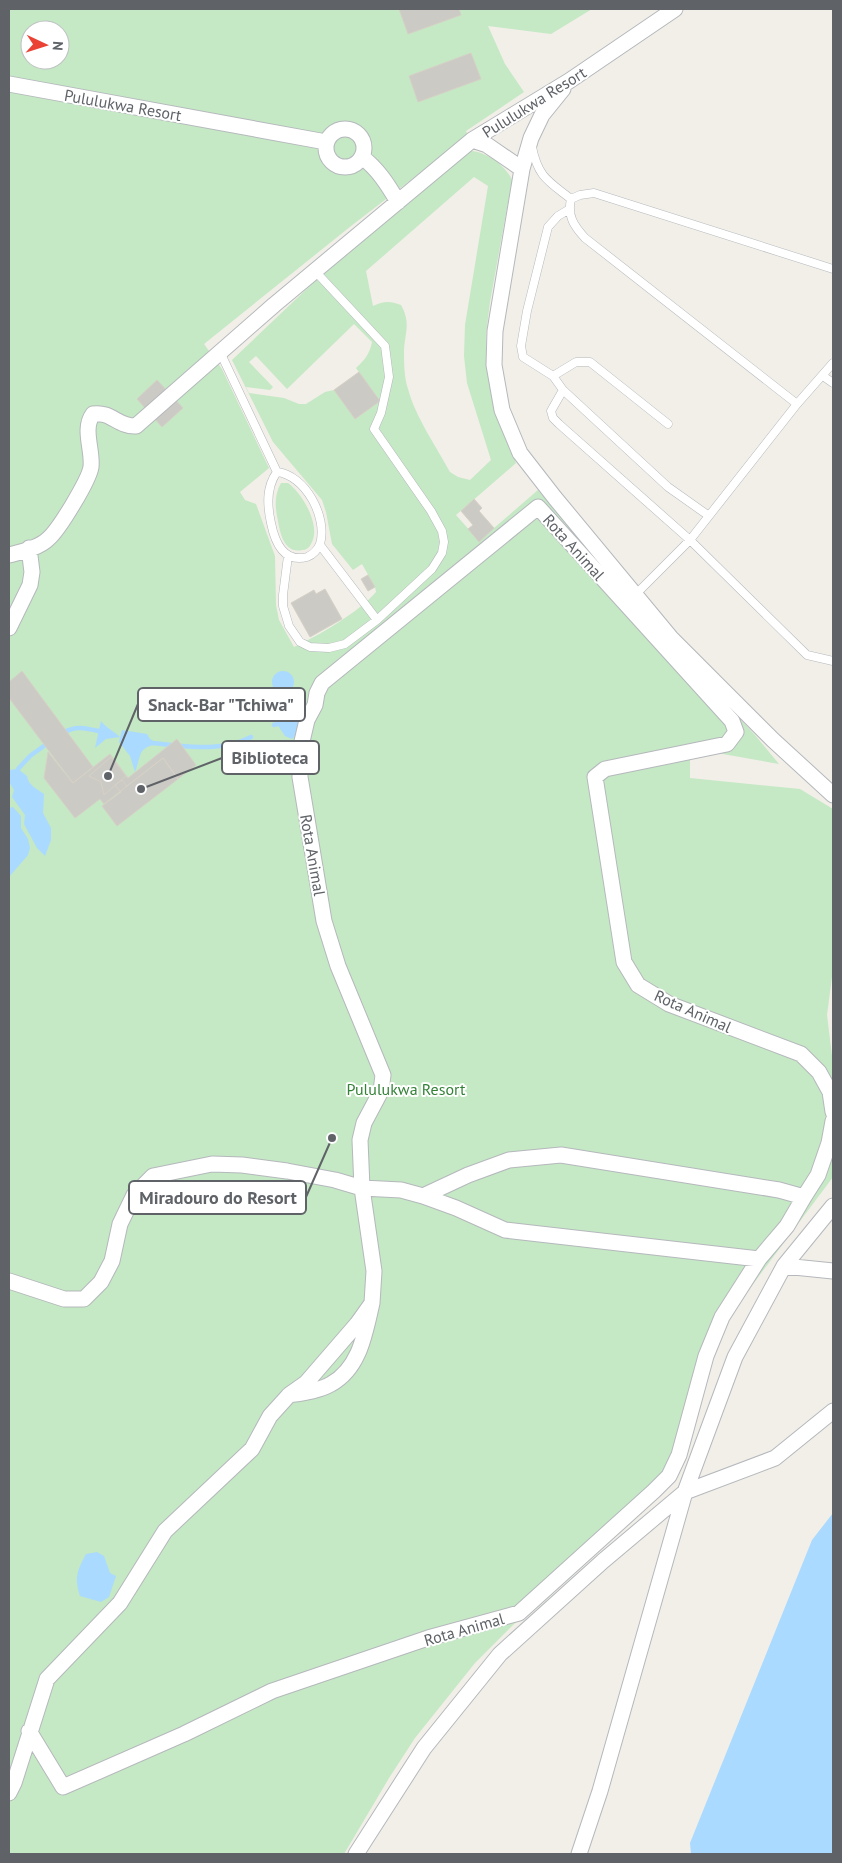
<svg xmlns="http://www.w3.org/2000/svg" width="842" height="1863" font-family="'PT Sans',sans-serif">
  <rect width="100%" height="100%" fill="#f1efe8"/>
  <path fill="#c5e8c5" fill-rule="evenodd" d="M9 9H592L551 34 488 26 505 64 524 92 466 131 468 136 351 226 204 344 222 369 269 468 240 492 245 500 256 504 275 556 276 605 279 620 294 647C318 636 359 612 376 592L375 587 362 564 353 570 332 544 326 512 322 500 273 442 232 360 314 282 471 151C487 152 506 166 512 180L490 302 486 334V365L498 417 516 463 456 515 479 541 538 490 632 603 755 735 779 764 717 753 690 758V778L800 789 833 809V969L827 1015 833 1064V1177L750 1288 725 1326 712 1358 688 1447 637 1513 513 1625 475 1663 415 1738 389 1778 344 1854H9ZM30 30H60V60H30ZM474 177 488 186 465 325 464 356 467 383 491 460 470 480 458 477 450 472C437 448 415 416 408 389 404 377 404 363 404 350 405 332 411 323 401 305 390 301 384 301 373 306L366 271ZM354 324 372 342C370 353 365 360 356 368L380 401 355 419 334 390 325 392 306 404H299L284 398 249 393 246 387 270 390 273 387 249 362 256 356 287 389Z
    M281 483H288C302 493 322 526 311 544 309 548 306 550 302 550 285 554 280 534 278 521 275 508 274 495 281 483Z"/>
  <path fill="#aadaff" d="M272 682a11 11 0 1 1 22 0a11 11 0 1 1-22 0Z
    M281 699C298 703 306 728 292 739L285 736 277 724 278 714 272 708 277 701Z
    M101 721C106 728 114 731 120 737L122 730 147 734 150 739 158 744C137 748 142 754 135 772L130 756 119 742 120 737 106 739 95 748Z
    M18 769 27 776C28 785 37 789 44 794L43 813 51 828V840L45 856 37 848 24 824 25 815 12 797 14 790 9 782V770Z
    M13 807 21 816V828L28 839 30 848 28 855 9 877V808Z
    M833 1513V1854H691L690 1843 812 1540Z
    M97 1552 104 1556 110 1573 116 1576 109 1597 101 1602 80 1596C74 1578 77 1571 86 1554Z"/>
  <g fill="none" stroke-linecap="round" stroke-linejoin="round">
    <path stroke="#aadaff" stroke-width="4.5" d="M274 725 277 724
      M63 733C76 724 89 729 103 732
      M152 743C185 746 221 753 251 737
      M18 769 30 756 48 743"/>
  </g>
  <path fill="#cccac5" stroke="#d6d1c6" d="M399 9H459L461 15 408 34Z
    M471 53 481 79 418 102 409 76Z
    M359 372 380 401 355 419 334 390Z
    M157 380 183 408 162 427 137 399Z
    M474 499 482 508 479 511 494 528 479 542 468 529 473 525 461 511Z
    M368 575 375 587 368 591 361 579Z
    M325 589 342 619 310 637 291 603 314 590 316 594Z
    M22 671 93 767 73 783 9 698V682Z
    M177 739 196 765 178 779 163 758 104 804 100 799 75 818 44 778 48 752 73 783 110 754 128 778Z
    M111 757 126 776 104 795 101 782 89 776Z
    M163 758 178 779 117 826 102 806 121 792 115 785 122 780 127 786Z"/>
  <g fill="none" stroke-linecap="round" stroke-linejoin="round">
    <g stroke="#b5b8bc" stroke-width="9">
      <path id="service" d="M532 147C538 177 548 181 571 199
        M571 199C567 216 574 226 585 238L797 404
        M571 199 580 195 594 193 833 269
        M568 210 558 216 548 227 527 311 521 346 523 357 553 376 563 390 668 487 709 516
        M220 352 277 472
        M553 376 576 362H590L668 424
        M823 376 833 383
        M563 390 551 411 553 418 559 424 690 540 807 655 833 661
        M277 472C305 475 328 517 320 544 318 549 313 555 307 557 284 563 275 543 271 523 267 505 266 487 277 472Z
        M320 545 377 620
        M288 556 283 595V606L289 626 300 642 310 647 329 648 345 644 377 620 432 569 442 553 444 542 442 531 431 511 374 429 381 413 389 377 385 346 315 271
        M636 594 690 540 797 404 833 363"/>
    </g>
    <g stroke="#b5b8bc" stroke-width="17">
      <path id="minor" d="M9 84 326 142
        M563 89 542 115 531 138 522 169 495 331 494 365 502 410 520 453 555 498 671 638 773 740 833 795
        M326 148a19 19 0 1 1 38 0a19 19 0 1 1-38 0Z
        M472 140 487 145 522 169
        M362 157C378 169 388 185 398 202
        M9 555C21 552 39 548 48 539 59 530 89 480 91 467 93 450 82 429 93 414 111 411 118 427 136 426L274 305 472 140 569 81 675 9
        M9 628 30 585 32 572 29 548
        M804 1197 818 1175 829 1143 833 1121
        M784 1266 833 1271
        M9 1281 64 1299H84L101 1282 112 1261 120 1224 134 1195 153 1176 212 1164 242 1165 287 1171 335 1180 362 1188 360 1140 364 1123 381 1091 383 1075 338 966 324 921 300 777V750L307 720 315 705 317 693 322 683 538 507 732 721 736 732 727 744 605 769 595 777 624 962 638 985 669 1004 801 1054 819 1072 830 1092 833 1112
        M372 1303C365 1333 360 1368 331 1384 319 1391 302 1393 289 1395L306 1383 357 1324 372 1303 374 1271 362 1188 401 1190 423 1196 456 1208 505 1230 759 1259
        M29 1731 63 1787 184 1734 272 1691 428 1638 519 1613 654 1491 669 1476 679 1455 706 1356 722 1317 759 1259 787 1226 804 1197 779 1190 561 1155 509 1160 468 1175 423 1196
        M9 1793 14 1783 47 1679 120 1603 165 1531 252 1449 270 1416 289 1395
        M356 1854 424 1748 500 1654 603 1561 685 1492 775 1458 833 1411
        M579 1854 600 1791 685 1492 735 1357 784 1266 833 1206"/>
    </g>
    <use href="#service" stroke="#fff" stroke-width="8"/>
    <use href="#minor" stroke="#fff" stroke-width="15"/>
  </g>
  <g text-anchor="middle" stroke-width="4" stroke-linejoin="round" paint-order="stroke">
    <g font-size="16" fill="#5f6368" stroke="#fff">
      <text transform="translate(534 102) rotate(-32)" y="6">Pululukwa Resort</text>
      <text transform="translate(123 105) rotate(10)" y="6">Pululukwa Resort</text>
      <text transform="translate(574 547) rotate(48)" y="6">Rota Animal</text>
      <text transform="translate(313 855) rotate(80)" y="6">Rota Animal</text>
      <text transform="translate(693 1011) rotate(24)" y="6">Rota Animal</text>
      <text transform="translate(464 1629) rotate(-16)" y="6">Rota Animal</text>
    </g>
    <g font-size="16" fill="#348238" stroke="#fff">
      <text x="406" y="1095">Pululukwa Resort</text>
    </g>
  </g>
  <path fill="none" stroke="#5f6368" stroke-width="2" d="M108 776L138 704M141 789L222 758M332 1138L306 1197"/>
  <g fill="#5f6368" stroke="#fff" stroke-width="2">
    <circle cx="108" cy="776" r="5"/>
    <circle cx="141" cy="789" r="5"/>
    <circle cx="332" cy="1138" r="5"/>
  </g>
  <g fill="#fff" stroke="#5f6368" stroke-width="2">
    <rect x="138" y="688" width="167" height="33" rx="5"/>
    <rect x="222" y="741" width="97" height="33" rx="5"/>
    <rect x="129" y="1181" width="177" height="33" rx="5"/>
  </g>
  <g font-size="18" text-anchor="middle" font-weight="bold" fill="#5f6368">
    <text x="221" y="711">Snack-Bar "Tchiwa"</text>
    <text x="270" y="764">Biblioteca</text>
    <text x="218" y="1204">Miradouro do Resort</text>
  </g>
  <rect width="842" height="1863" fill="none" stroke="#5f6368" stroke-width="20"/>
  <g transform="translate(45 45) rotate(94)"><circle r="24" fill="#ffffff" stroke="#bfc1c3"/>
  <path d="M0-4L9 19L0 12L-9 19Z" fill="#ea4335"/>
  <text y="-8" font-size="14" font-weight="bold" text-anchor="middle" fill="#5f6368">N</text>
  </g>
</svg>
